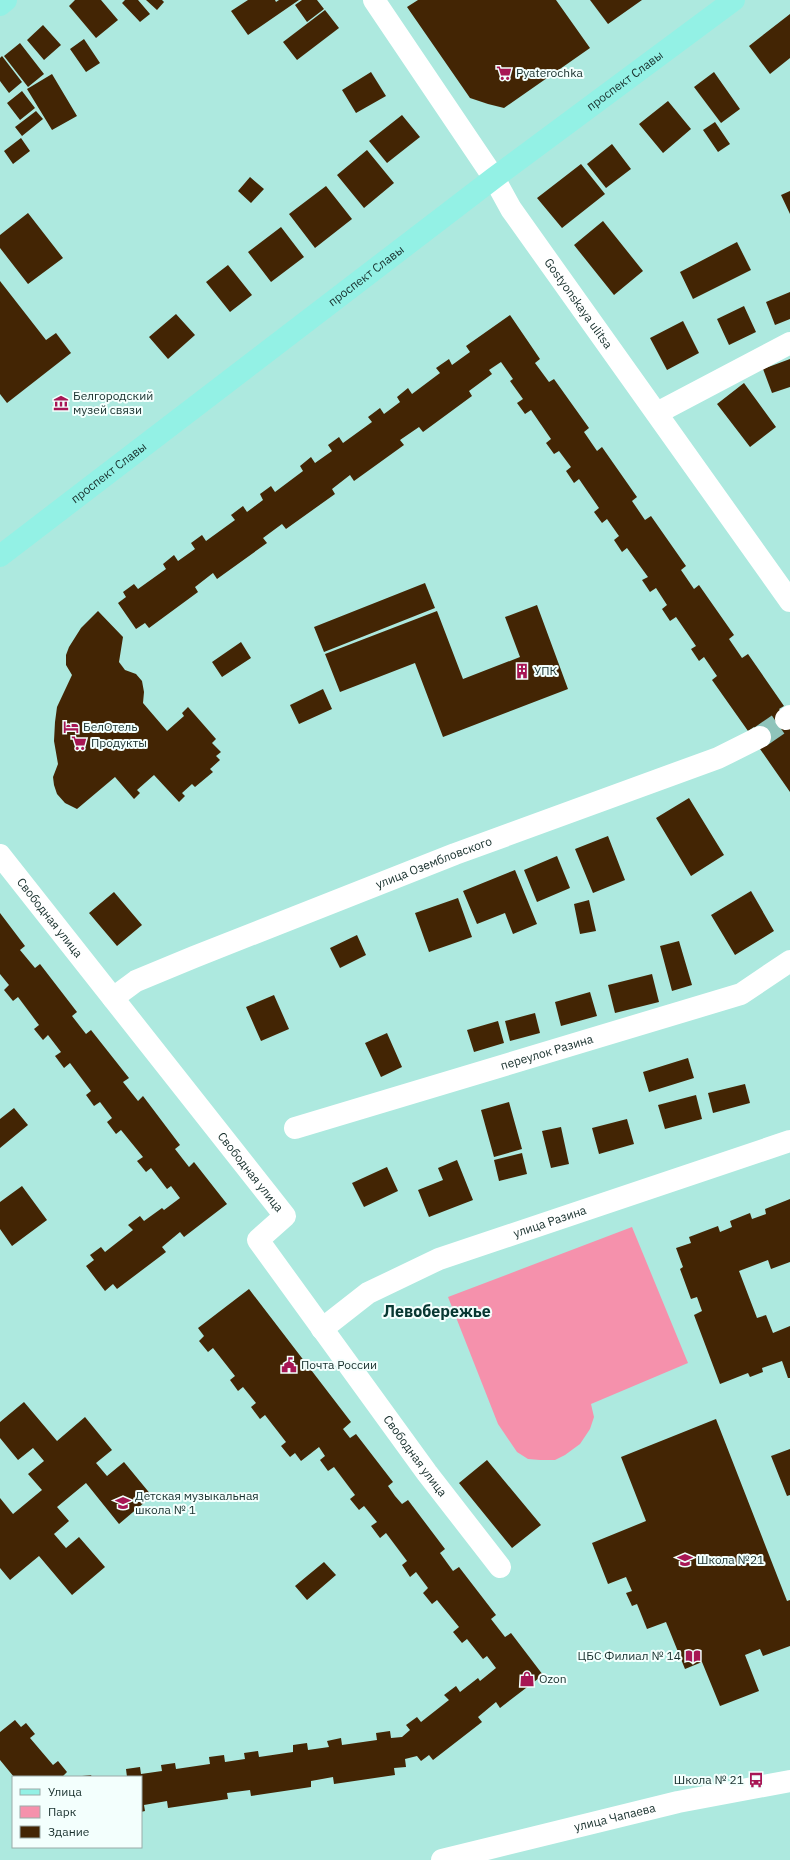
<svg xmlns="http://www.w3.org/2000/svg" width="790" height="1860" font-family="'IBM Plex Sans',sans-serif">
  <rect width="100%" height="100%" fill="#ade9df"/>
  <path fill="#f591ac" d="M632 1227 688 1363 591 1404 594 1417 590 1429 580 1444 565 1455 555 1460H540L528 1459 517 1452 498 1424 448 1297Z"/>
  <path fill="#432504" d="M75 0H101L118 20 96 38 69 6Z
    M125 0H138L150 14 140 22 122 3Z
    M146 0H162L164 2 157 10Z
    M248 0H275L276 2 279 0H299L248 35 231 11Z
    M302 0H317L324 9 307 22 295 5Z
    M418 0H556L590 48 504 108 488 104 470 98 407 7Z
    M590 0H642L608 24Z
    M325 10 339 28 297 60 283 42Z
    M790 14V58L770 74 749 46Z
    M43 25 61 45 44 60 27 40Z
    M84 39 100 63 86 72 70 49Z
    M20 43 44 74 28 87 4 56Z
    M2 56 22 82 9 93 0 81V58Z
    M371 72 386 96 356 113 342 90Z
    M714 72 740 109 721 123 694 87Z
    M52 74 77 116 52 130 27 89Z
    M22 91 35 108 20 120 7 103Z
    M668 101 691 129 663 153 639 124Z
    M36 111 43 119 22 136 15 127Z
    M402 115 420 137 387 163 369 141Z
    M715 122 730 144 718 152 703 130Z
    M21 138 30 151 13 164 4 151Z
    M612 144 631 169 606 188 587 164Z
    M367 150 394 183 364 208 337 175Z
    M581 164 605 194 562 228 537 198Z
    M250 177 264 189 251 203 238 191Z
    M326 186 352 219 315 248 289 214Z
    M790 191V214L781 195Z
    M28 213 63 258 28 284 0 248V235Z
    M603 221 643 271 614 295 574 245Z
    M281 227 304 257 271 282 248 252Z
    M737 242 751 270 693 299 680 272Z
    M228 265 252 295 230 312 206 282Z
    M0 281 46 340 56 333 71 353 7 403 0 394Z
    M790 292V319L775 325 766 302Z
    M744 306 756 332 729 345 717 319Z
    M176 314 195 335 168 359 149 337Z
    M510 315 540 359 535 363 549 382 554 379 589 428 584 432 597 451 602 447 637 497 632 501 645 520 651 516 686 566 681 570 694 589 699 585 734 635 729 639 742 658 748 654 784 706 779 709 790 724V792L760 749 766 745 754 727 748 731 712 680 717 676 704 657 699 661 691 649 696 646 676 617 670 621 662 609 667 605 656 588 650 592 642 580 648 577 627 548 622 552 614 540 619 536 607 519 602 523 594 512 599 508 579 479 574 483 566 471 571 467 559 451 554 454 546 443 551 439 531 410 525 414 517 403 523 399 510 381 513 379 501 362 489 370 492 374 469 391 472 396 423 432 419 427 400 440 404 445 354 481 350 475 332 489 335 494 286 529 282 524 263 538 267 543 217 579 213 573 195 587 198 592 149 628 145 623 136 629 118 603 126 597 123 592 134 584 138 589 166 569 163 564 174 555 178 561 195 549 191 543 202 535 206 541 235 520 231 515 243 506 247 512 263 500 260 494 271 486 275 492 303 471 300 466 311 457 315 463 332 451 328 445 339 437 343 443 372 422 368 417 380 408 384 414 400 402 397 397 408 388 412 394 440 373 436 368 449 359 452 365 470 352 466 346Z
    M683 321 699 353 667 370 650 338Z
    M790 359V387L772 393 763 369Z
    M744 383 776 427 750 447 717 404Z
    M425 583 435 608 324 652 314 627Z
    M537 605 568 689 443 737 415 663 340 692 325 654 437 611 463 679 520 657 505 617Z
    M98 611 123 637 119 662 125 670 136 674 142 681 144 692 143 703 167 731 184 716 182 713 188 707 216 739 212 743 221 752 216 756 220 760 210 769 213 772 195 787 192 784 182 793 185 796 179 802 154 775 137 790 140 793 134 799 115 777 77 809 65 803 57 794 54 785 53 777 58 764 54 741 55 722 57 707 72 675 66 665V655L69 647 81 628Z
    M241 642 251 658 222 677 212 662Z
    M323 689 332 709 299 724 290 705Z
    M689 798 724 855 691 876 656 818Z
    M608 836 625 880 593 893 575 849Z
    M557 856 570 888 537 902 524 870Z
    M515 870 537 924 513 934 505 913 477 924 463 891Z
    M751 891 774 931 735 955 711 915Z
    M114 892 142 925 117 946 89 913Z
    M458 898 472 937 429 952 415 913Z
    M589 900 596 931 580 934 574 904Z
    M0 913 25 946 20 950 35 968 40 964 77 1012 72 1016 86 1034 91 1030 129 1078 123 1082 138 1101 143 1096 180 1145 175 1149 189 1167 194 1162 227 1204 184 1237 180 1232 162 1247 166 1252 117 1289 113 1284 105 1291 86 1266 94 1260 90 1255 101 1247 105 1252 133 1230 128 1225 140 1216 144 1221 162 1208 164 1210 180 1198 171 1186 167 1189 151 1168 146 1172 137 1161 143 1157 121 1130 116 1134 107 1122 112 1118 100 1102 94 1106 86 1095 91 1091 70 1063 64 1068 55 1056 61 1052 48 1035 43 1040 34 1029 39 1025 18 997 13 1001 4 990 9 985 0 974Z
    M357 935 366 955 340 968 330 948Z
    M679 941 692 985 672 991 660 946Z
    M652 974 659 1002 615 1013 608 985Z
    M590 992 597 1016 561 1026 555 1002Z
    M274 995 289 1029 261 1041 246 1007Z
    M535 1013 540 1033 510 1041 505 1021Z
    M498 1021 504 1043 474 1052 467 1030Z
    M387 1033 402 1067 381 1077 365 1043Z
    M688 1058 694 1078 649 1092 643 1072Z
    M745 1084 750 1103 713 1113 708 1093Z
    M696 1095 702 1119 665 1129 658 1105Z
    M509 1102 522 1149 494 1157 481 1110Z
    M14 1108 28 1125 0 1148V1119Z
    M627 1119 634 1144 599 1154 592 1128Z
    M561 1127 569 1164 551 1168 542 1131Z
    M522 1153 527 1174 499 1181 494 1160Z
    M457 1160 473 1200 429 1217 418 1190 443 1180 438 1168Z
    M387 1167 398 1191 364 1207 352 1183Z
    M22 1186 47 1220 12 1246 0 1229V1202Z
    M790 1199V1262L771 1269 768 1260 739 1271 757 1318 766 1315 773 1333 790 1326V1378H788L782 1361 762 1368 763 1372 750 1377 748 1373 720 1384 694 1315 702 1311 697 1297 691 1299 680 1269 683 1267 676 1248 691 1243 689 1237 718 1226 720 1232 732 1227 730 1221 750 1213 752 1219 766 1214 765 1209Z
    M249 1289 351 1422 343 1429 350 1438 356 1434 393 1482 388 1486 395 1496 402 1504 408 1500 445 1549 440 1553 453 1571 459 1567 496 1615 491 1619 505 1637 511 1633 543 1675 500 1708 496 1702 478 1717 482 1722 433 1760 429 1755 421 1761 417 1756 405 1759 406 1767 394 1768 395 1775 334 1784 333 1777 311 1781V1787L251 1796 250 1790 227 1793 228 1799 168 1808 167 1801 144 1805 145 1811 141 1812V1777H127L126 1769 140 1767 141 1774 162 1771 161 1765 175 1763 176 1769 210 1764 209 1757 224 1755 225 1762 245 1759 244 1753 258 1751 259 1757 293 1752V1745L307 1743 308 1750 329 1747 327 1741 341 1738 342 1745 377 1740 376 1733 390 1731 391 1738 402 1737 410 1730 406 1725 417 1717 421 1722 449 1700 444 1695 456 1686 460 1692 478 1678 480 1681 496 1668 487 1656 483 1659 467 1639 462 1643 453 1632 459 1627 437 1600 432 1604 423 1593 428 1588 416 1572 410 1577 402 1565 407 1561 386 1533 380 1538 371 1526 377 1522 364 1506 359 1510 350 1499 355 1495 334 1467 328 1471 320 1460 325 1456 319 1447 301 1461 295 1453 290 1457 281 1446 286 1442 265 1415 260 1419 251 1407 256 1403 243 1387 238 1391 230 1380 235 1376 213 1348 208 1352 199 1341 204 1336 198 1328Z
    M24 1402 57 1441 85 1417 112 1450 96 1463 107 1476 124 1462 152 1496 119 1524 86 1483 57 1507 69 1521 54 1534 66 1548 79 1537 105 1567 72 1595 39 1556 10 1580 0 1568V1498L13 1514 42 1490 28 1474 44 1461 33 1448 18 1460 0 1438V1422Z
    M716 1419 787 1601 790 1600V1646L763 1656 760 1649 745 1655 759 1691 720 1706 702 1662 685 1669 666 1622 647 1629 637 1604 632 1606 626 1593 632 1591 626 1577 608 1584 592 1543 646 1521 621 1457Z
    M790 1449V1495L787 1496 771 1456Z
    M487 1460 541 1525 512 1548 459 1483Z
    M324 1562 336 1575 307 1600 295 1586Z
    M15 1720 21 1727 26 1723 35 1734 30 1738 53 1765 58 1761 67 1772 62 1777H14L0 1760V1732Z
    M91 1775 92 1777H82V1776Z"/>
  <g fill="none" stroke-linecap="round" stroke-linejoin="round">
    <path stroke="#8fc4bb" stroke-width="22" stroke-dasharray="22 11" stroke-linecap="butt" d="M760 737 786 719"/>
    <g stroke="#fff" stroke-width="22">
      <path d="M657 413 790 343"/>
      <path d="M786 719 790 716"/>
      <path id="s1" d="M0 855 285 1216 258 1240 427 1473 500 1567"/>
      <path id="s2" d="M113 998 136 981 194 957 455 854 718 758 760 737"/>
      <path id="s3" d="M295 1128 741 994 790 961"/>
      <path id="s4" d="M322 1329 368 1293 439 1259 790 1141"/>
    </g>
    <g stroke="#fff" stroke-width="22">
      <path id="s5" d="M374 0 494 178 511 209 790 601"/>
      <path id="s6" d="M442 1860 678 1802 790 1781"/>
    </g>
    <g stroke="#93f1e5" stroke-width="22">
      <path d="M0 5 6 0"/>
      <path id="s7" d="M0 556 494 178 734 0"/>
    </g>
  </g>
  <defs>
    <g id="supermarket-bare" transform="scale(1.2)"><path d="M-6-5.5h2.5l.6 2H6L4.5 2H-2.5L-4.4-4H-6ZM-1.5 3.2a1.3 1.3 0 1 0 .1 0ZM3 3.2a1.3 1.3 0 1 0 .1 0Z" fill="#a71654" stroke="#f3fffd" stroke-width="2.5" paint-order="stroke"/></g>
    <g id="museum-bare" transform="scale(1.2)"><path d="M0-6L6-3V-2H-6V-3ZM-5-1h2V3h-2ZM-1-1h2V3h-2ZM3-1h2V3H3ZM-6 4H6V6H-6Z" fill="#a71654" stroke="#f3fffd" stroke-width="2.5" paint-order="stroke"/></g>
    <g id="building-bare" transform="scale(1.2)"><path d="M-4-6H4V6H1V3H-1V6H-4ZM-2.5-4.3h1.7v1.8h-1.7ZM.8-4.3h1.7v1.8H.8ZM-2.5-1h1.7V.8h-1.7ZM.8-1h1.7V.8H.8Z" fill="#a71654" stroke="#f3fffd" stroke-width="2.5" paint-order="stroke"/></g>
    <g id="hotel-bare" transform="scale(1.2)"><path d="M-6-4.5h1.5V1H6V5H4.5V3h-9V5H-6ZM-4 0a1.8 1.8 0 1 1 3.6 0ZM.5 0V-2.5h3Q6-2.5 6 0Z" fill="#a71654" stroke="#f3fffd" stroke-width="2.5" paint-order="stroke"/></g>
    <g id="civic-bare" transform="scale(1.2)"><path d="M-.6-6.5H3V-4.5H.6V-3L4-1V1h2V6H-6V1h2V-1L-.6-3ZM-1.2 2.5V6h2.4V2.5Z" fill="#a71654" stroke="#f3fffd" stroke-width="2.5" paint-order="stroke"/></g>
    <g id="school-bare" transform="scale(1.2)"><path d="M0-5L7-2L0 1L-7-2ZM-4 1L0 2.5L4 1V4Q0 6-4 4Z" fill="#a71654" stroke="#f3fffd" stroke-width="2.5" paint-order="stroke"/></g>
    <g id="library-bare" transform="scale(1.2)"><path d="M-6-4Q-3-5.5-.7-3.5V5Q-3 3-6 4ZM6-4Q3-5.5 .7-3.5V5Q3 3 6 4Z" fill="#a71654" stroke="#f3fffd" stroke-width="2.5" paint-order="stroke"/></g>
    <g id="shop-bare" transform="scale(1.2)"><path d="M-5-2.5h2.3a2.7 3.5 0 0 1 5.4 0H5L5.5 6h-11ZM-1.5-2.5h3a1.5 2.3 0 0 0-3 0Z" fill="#a71654" stroke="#f3fffd" stroke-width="2.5" paint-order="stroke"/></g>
    <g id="bus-bare" transform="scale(1.2)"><path d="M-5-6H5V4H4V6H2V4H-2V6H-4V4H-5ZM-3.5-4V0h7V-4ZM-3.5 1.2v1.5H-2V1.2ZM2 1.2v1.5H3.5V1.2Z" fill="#a71654" stroke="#f3fffd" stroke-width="2.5" paint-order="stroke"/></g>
  </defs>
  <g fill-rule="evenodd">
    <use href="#supermarket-bare" x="504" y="73"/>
    <use href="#museum-bare" x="61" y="403"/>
    <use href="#building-bare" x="522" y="671"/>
    <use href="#hotel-bare" x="71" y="727"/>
    <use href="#supermarket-bare" x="79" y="743"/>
    <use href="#civic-bare" x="289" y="1365"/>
    <use href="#school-bare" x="123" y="1503"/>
    <use href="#school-bare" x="685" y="1560"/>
    <use href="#library-bare" x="693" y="1656"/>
    <use href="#shop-bare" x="527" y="1679"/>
    <use href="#bus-bare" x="756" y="1780"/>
  </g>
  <g text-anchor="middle" stroke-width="4" stroke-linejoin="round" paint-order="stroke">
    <g font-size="12" fill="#172f2c" stroke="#f3fffd" text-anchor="start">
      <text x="516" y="77">Pyaterochka</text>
      <text x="73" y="400">Белгородский<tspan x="73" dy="14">музей связи</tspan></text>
      <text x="534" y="675">УПК</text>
      <text x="83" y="731">БелОтель</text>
      <text x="91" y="747">Продукты</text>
      <text x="301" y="1369">Почта России</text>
      <text x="135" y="1500">Детская музыкальная<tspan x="135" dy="14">школа № 1</tspan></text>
      <text x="697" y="1564">Школа №21</text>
      <text x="681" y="1660" text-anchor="end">ЦБС Филиал № 14</text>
      <text x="539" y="1683">Ozon</text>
      <text x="744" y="1784" text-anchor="end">Школа № 21</text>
    </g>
    <g font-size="12" fill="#172f2c" stroke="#f3fffd">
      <text dy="4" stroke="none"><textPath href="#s7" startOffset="785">проспект Славы</textPath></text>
      <text dy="4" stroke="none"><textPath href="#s7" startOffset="461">проспект Славы</textPath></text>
      <text dy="4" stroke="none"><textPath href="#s5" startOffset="366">Gostyonskaya ulitsa</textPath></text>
      <text dy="4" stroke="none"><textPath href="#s7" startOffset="137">проспект Славы</textPath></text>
      <text dy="4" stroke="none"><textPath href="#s2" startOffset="349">улица Озембловского</textPath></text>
      <text dy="4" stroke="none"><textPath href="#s1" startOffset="80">Свободная улица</textPath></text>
      <text dy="4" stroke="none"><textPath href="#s3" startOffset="263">переулок Разина</textPath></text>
      <text dy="4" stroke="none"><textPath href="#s1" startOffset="404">Свободная улица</textPath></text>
      <text dy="4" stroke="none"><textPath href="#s4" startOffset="254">улица Разина</textPath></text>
      <text dy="4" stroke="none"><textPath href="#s1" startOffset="763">Свободная улица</textPath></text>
      <text dy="4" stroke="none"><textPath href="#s6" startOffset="178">улица Чапаева</textPath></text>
    </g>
    <g font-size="16" font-weight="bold" fill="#083832" stroke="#f3fffd">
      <text x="437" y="1317">Левобережье</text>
    </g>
  </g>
  <rect x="12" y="1776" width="130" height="72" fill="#f3fffd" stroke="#9baca9"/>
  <rect x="20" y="1789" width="20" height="6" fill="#93f1e5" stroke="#9baca9"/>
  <text x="48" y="1796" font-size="12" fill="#172f2c">Улица</text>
  <rect x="20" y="1806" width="20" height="12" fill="#f591ac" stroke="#9baca9"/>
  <text x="48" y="1816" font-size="12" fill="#172f2c">Парк</text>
  <rect x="20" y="1826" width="20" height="12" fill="#432504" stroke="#9baca9"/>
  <text x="48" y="1836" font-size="12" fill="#172f2c">Здание</text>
</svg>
